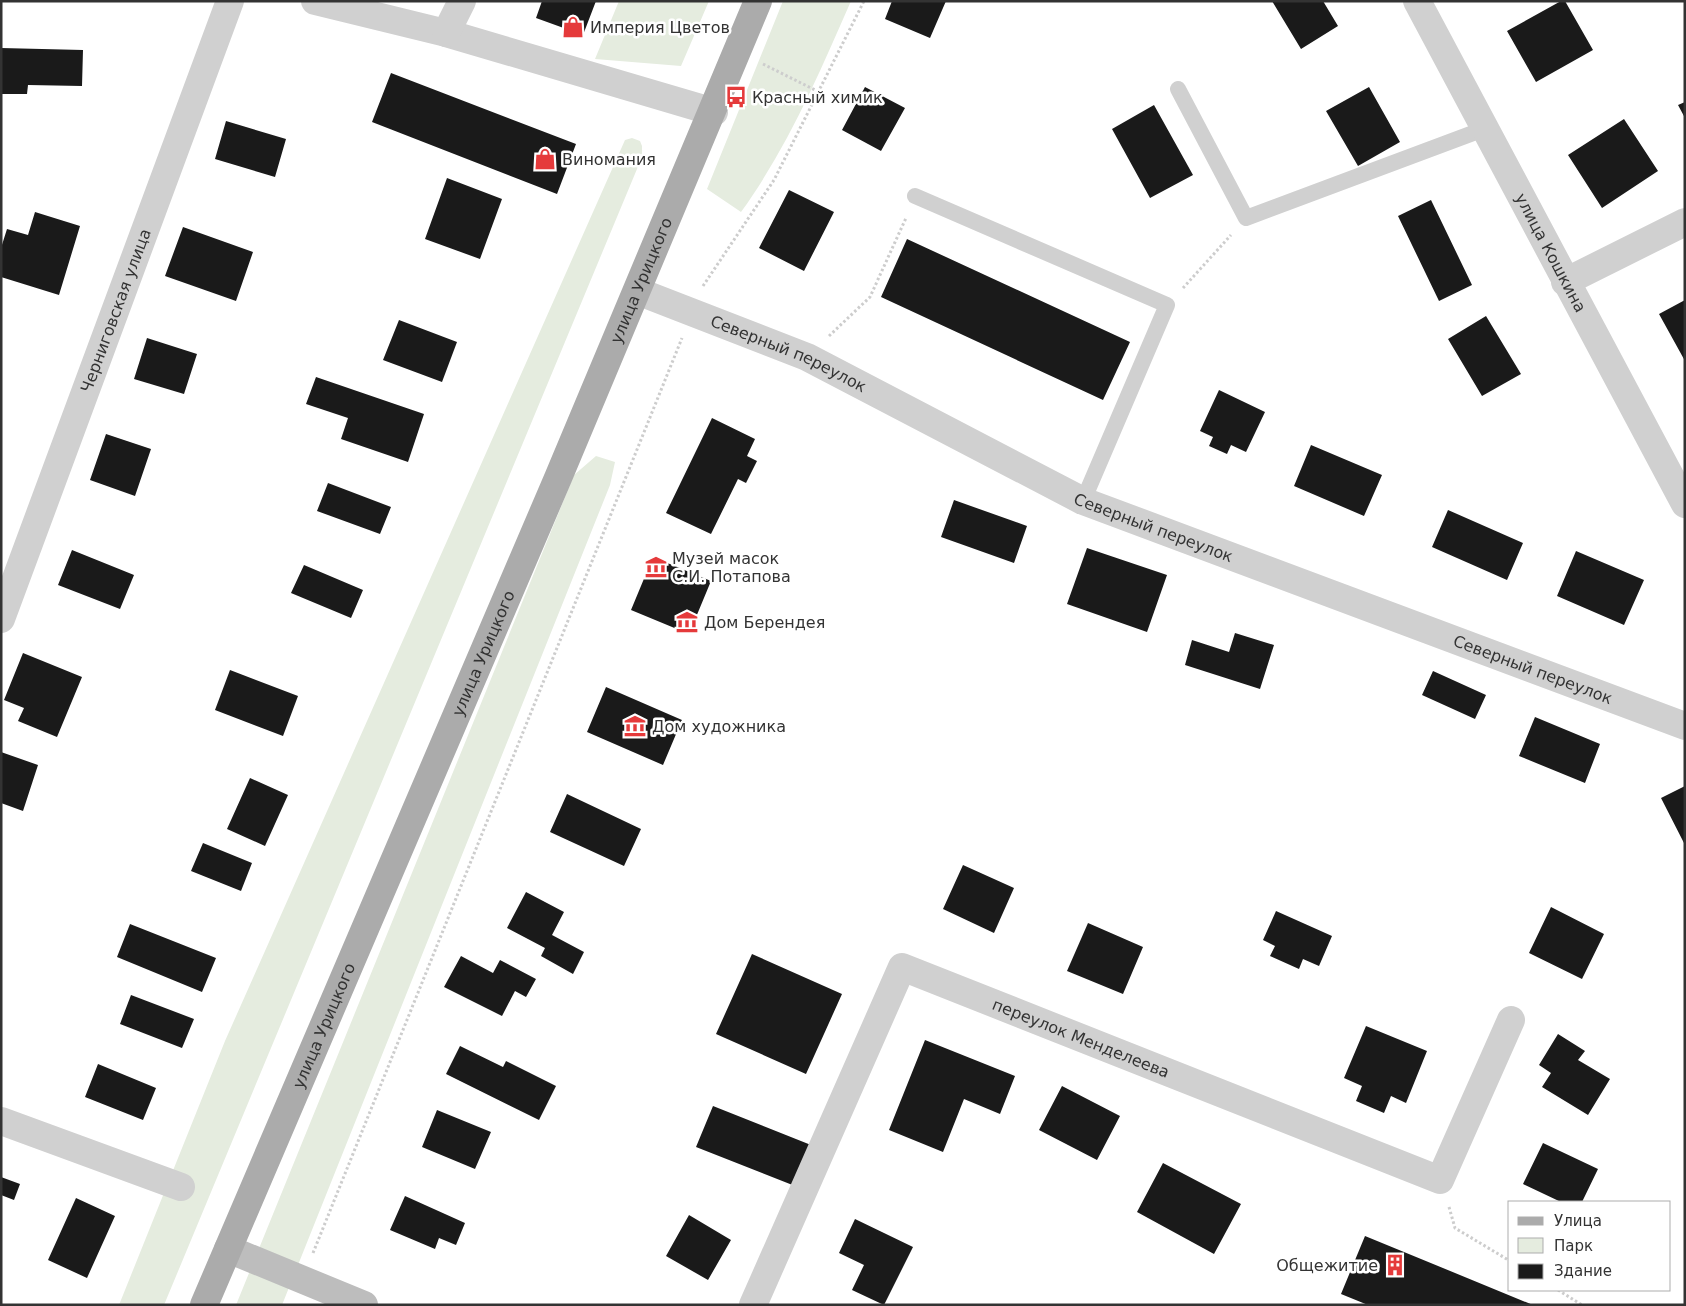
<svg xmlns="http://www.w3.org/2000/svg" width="1686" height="1306" font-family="'DejaVu Sans',sans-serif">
  <rect width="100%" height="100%" fill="#fff"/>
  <path fill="#e5ecdf" d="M619 1H709L681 66 595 59Z
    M783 1H851C819 74 788 147 741 212L707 189Z
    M632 138 640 141 642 146V157L164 1305H119L225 1041 625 140Z
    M596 456 615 462 610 485 282 1305H236L574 475Z"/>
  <path fill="#1a1a1a" d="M542 1H596L583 35 536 18Z
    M892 1H946L930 38 885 19Z
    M1272 1H1323L1338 26 1301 49Z
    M1561 1H1565L1593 50 1536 82 1507 31Z
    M1 48 83 50 82 86 28 85 27 94H1Z
    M391 73 576 144 557 194 372 122Z
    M865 87 905 108 881 151 842 130Z
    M1369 87 1400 142 1358 166 1326 111Z
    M1685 102V118L1678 105Z
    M1154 105 1193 175 1150 198 1112 129Z
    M1624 119 1658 171 1602 208 1568 155Z
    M226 121 286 139 275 177 215 159Z
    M447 178 502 199 480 259 425 239Z
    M789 190 834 212 804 271 759 248Z
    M1431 200 1472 285 1439 301 1398 216Z
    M35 212 80 226 59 295 1 277V248L7 229 28 235Z
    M183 227 253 252 236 301 165 276Z
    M907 239 1130 342 1103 400 881 297Z
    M1685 300V361L1659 314Z
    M1486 316 1521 374 1482 396 1448 339Z
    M399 320 457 342 442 382 383 360Z
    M147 338 197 354 184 394 134 379Z
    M316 377 424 414 408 462 341 439 348 418 306 404Z
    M1219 390 1265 412 1246 452 1231 445 1227 454 1209 446 1213 437 1200 431Z
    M712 418 755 439 747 456 757 461 746 483 738 479 711 534 666 513Z
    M106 434 151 449 135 496 90 480Z
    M1311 445 1382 475 1364 516 1294 486Z
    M328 483 391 507 380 534 317 511Z
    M954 500 1027 526 1014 563 941 537Z
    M1448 510 1523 543 1507 580 1432 547Z
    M1087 548 1167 575 1147 632 1067 604Z
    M72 550 134 575 120 609 58 585Z
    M1576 551 1644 580 1624 625 1557 596Z
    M653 557 711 581 689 634 631 610Z
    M304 565 363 590 351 618 291 593Z
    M1235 633 1274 645 1260 689 1185 665 1192 640 1229 652Z
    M23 653 82 677 57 737 18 721 24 708 4 700Z
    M230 670 298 696 283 736 215 710Z
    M1433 671 1486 695 1475 719 1422 695Z
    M606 687 682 720 663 765 587 732Z
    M1535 717 1600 744 1585 783 1519 756Z
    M1 752 38 765 23 811 1 803Z
    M250 778 288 795 265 846 227 829Z
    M1685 786V845L1661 798Z
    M567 794 641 829 624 866 550 832Z
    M203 843 252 863 241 891 191 871Z
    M963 865 1014 888 994 933 943 909Z
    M526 892 564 912 552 935 584 952 573 974 541 956 545 948 507 928Z
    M1551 907 1604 934 1582 979 1529 953Z
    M1276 911 1332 936 1319 966 1303 959 1299 969 1270 956 1275 946 1263 940Z
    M1088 923 1143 947 1123 994 1067 971Z
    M130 924 216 958 202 992 117 957Z
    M752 954 842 994 806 1074 716 1034Z
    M461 956 493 973 500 960 536 979 526 997 515 991 502 1016 444 987Z
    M131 995 194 1019 182 1048 120 1024Z
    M1366 1026 1427 1051 1406 1103 1391 1096 1384 1113 1356 1101 1362 1086 1344 1078Z
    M1558 1034 1585 1051 1578 1060 1610 1079 1588 1115 1542 1087 1551 1073 1539 1065Z
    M925 1040 1015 1076 1000 1114 964 1099 943 1152 889 1130Z
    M460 1046 503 1067 506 1061 556 1086 539 1120 446 1074Z
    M98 1064 156 1088 143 1120 85 1097Z
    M1062 1086 1120 1116 1097 1160 1039 1130Z
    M713 1106 811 1145 795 1186 696 1147Z
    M437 1110 491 1132 475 1169 422 1147Z
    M1543 1143 1598 1169 1582 1202H1561L1523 1184Z
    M1163 1163 1241 1204 1214 1254 1137 1212Z
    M1 1177 20 1184 14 1200 1 1195Z
    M405 1196 465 1223 456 1245 439 1238 435 1249 390 1230Z
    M76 1198 115 1216 87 1278 48 1260Z
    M689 1215 731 1240 708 1280 666 1256Z
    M855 1219 913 1247 884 1305 852 1290 864 1265 839 1253Z
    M1365 1236 1533 1305H1368L1341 1294Z"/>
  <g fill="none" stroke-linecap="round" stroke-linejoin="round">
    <path stroke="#cdcdcd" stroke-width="3" stroke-dasharray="2.5 2.5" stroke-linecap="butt" d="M763 64 819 92
      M703 286 774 180 864 1
      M1183 288 1231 235
      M829 336 870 297 906 218
      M1449 1207 1455 1228 1510 1261
      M313 1253 682 338
      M1558 1290 1582 1305"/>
    <path stroke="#d0d0d0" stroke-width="16" d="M1178 89 1246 218 1484 129
      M915 196 1167 305 1083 501"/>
    <g stroke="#d0d0d0" stroke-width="28">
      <path d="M315 1 446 33 714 112"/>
      <path id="s1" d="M1417 1 1685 504"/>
      <path d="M446 33 462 1"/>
      <path d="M1565 282 1685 222"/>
      <path id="s2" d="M637 291 807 357 1083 501 1685 726"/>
      <path id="s3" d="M1 619 230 1"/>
      <path d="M1 1121 181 1187"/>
      <path id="s4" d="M753 1305 902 967 1440 1180 1511 1020"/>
    </g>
    <path stroke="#bdbdbd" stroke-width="28" d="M228 1249 364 1305"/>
    <path stroke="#ababab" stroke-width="28" id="s5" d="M204 1305 558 478 758 1"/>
  </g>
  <defs>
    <g id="shop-bare" transform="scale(1.725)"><path d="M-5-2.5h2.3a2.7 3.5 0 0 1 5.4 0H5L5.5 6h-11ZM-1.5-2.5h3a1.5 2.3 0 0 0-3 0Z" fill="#e53a3b" stroke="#fff" stroke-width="2.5" paint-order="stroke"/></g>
    <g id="bus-bare" transform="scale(1.725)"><path d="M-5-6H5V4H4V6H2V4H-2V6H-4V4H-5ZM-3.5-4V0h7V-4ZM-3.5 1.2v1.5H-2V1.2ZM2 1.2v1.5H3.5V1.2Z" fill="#e53a3b" stroke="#fff" stroke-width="2.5" paint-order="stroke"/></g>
    <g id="museum-bare" transform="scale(1.725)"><path d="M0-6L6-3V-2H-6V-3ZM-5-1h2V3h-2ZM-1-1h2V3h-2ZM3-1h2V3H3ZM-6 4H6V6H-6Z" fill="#e53a3b" stroke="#fff" stroke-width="2.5" paint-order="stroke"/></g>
    <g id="building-bare" transform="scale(1.725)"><path d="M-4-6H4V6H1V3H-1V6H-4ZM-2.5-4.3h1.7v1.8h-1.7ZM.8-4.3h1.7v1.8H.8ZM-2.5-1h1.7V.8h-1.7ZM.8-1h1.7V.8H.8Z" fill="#e53a3b" stroke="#fff" stroke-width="2.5" paint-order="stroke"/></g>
  </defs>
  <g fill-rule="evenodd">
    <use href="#shop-bare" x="573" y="27"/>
    <use href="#bus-bare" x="736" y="97"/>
    <use href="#shop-bare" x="545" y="159"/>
    <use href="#museum-bare" x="656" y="567"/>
    <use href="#museum-bare" x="687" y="622"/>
    <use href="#museum-bare" x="635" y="726"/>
    <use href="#building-bare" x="1395" y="1265"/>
  </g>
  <g text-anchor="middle" stroke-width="5" stroke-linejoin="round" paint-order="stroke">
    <g font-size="16" fill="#333" stroke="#fff" text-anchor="start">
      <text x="590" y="33">Империя Цветов</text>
      <text x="752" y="103">Красный химик</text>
      <text x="562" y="165">Виномания</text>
      <text x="672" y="564">Музей масок<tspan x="672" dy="18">С.И. Потапова</tspan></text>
      <text x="704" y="628">Дом Берендея</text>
      <text x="652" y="732">Дом художника</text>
      <text x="1378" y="1271" text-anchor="end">Общежитие</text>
    </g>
    <g font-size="16" fill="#333" stroke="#fff">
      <text dy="6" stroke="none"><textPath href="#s1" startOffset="285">улица Кошкина</textPath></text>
      <text dy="6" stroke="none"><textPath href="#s5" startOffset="1114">улица Урицкого</textPath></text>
      <text dy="6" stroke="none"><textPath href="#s3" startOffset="329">Черниговская улица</textPath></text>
      <text dy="6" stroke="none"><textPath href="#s2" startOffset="164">Северный переулок</textPath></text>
      <text dy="6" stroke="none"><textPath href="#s2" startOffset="569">Северный переулок</textPath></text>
      <text dy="6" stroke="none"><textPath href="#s5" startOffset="709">улица Урицкого</textPath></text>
      <text dy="6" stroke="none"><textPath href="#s2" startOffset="974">Северный переулок</textPath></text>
      <text dy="6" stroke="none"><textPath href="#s5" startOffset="304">улица Урицкого</textPath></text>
      <text dy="6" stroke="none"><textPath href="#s4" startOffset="562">переулок Менделеева</textPath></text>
    </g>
  </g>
  <rect width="1686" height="1306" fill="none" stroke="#333333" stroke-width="5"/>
  <rect x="1508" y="1201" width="162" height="90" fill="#ffffff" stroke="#adadad"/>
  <rect x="1518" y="1217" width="25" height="8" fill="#ababab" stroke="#adadad"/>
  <text x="1554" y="1226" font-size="15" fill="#333333">Улица</text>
  <rect x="1518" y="1238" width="25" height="15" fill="#e5ecdf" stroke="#adadad"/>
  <text x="1554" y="1251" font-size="15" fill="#333333">Парк</text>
  <rect x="1518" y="1264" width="25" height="15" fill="#1a1a1a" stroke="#adadad"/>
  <text x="1554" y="1276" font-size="15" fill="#333333">Здание</text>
</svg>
